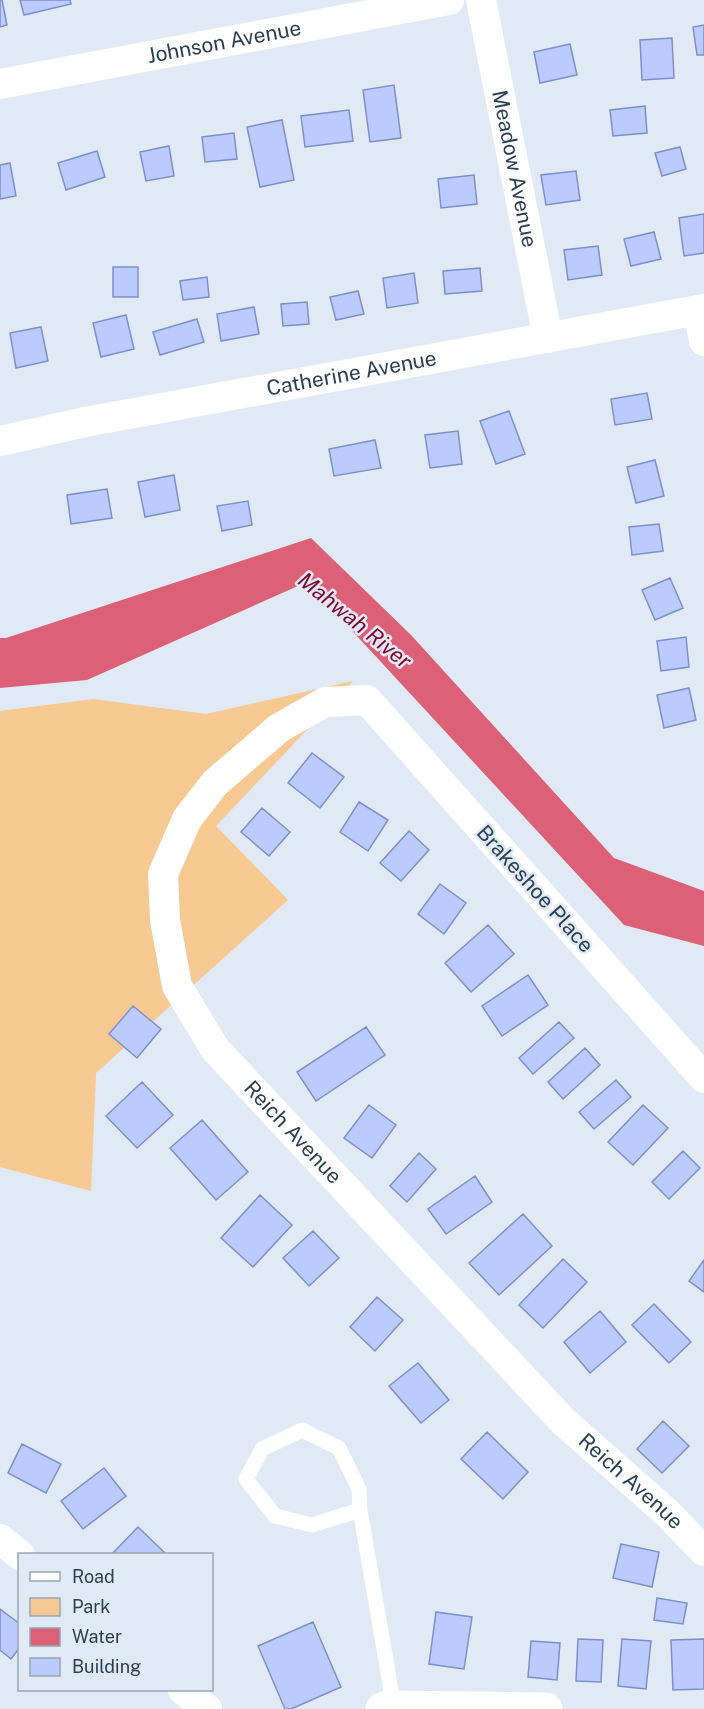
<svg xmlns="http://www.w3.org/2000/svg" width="704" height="1709" font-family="'Public Sans',sans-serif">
  <rect width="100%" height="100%" fill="#e0e9f4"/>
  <path fill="#f6c892" d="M353 681 216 826 288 900 96 1073 91 1191 0 1167V711L93 699 206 714Z"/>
  <path fill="#dc6078" d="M311 538 411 635 614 858 704 891V946L624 925 307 582 87 680 0 688V638H6Z"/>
  <path fill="#bbcbfe" stroke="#7d8fcb" stroke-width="1.5" d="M0 0H2L7 25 0 27Z
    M20 0H70L71 4 24 15Z
    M704 25V55H697L693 27Z
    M672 38 674 78 642 80 640 40Z
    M570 44 577 75 540 83 534 52Z
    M394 85 401 138 370 142 363 90Z
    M645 106 647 133 613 136 610 110Z
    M349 110 353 141 305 147 301 116Z
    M282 120 294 180 260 187 247 127Z
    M234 133 237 159 205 162 202 137Z
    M169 146 174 176 146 181 140 152Z
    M680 147 686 169 662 176 655 153Z
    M97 151 105 177 66 190 58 163Z
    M10 163 16 196 0 199V165Z
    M576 171 580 200 546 205 541 175Z
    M474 175 477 204 441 208 438 179Z
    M704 214V253L684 256 679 218Z
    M654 232 661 259 631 266 624 239Z
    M598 246 602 275 568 280 564 250Z
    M113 267H138V297H113Z
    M480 268 482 291 445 294 443 271Z
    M414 273 418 303 387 308 383 278Z
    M207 277 209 297 183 300 180 281Z
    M358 291 364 314 336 320 330 297Z
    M307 302 309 324 283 326 281 304Z
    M254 307 259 334 221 341 217 314Z
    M126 315 134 349 101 357 93 323Z
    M197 319 204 342 160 355 153 332Z
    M41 327 48 361 16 368 10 333Z
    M647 393 652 419 615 425 611 399Z
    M509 411 525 454 496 464 480 421Z
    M458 431 462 464 430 468 425 435Z
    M375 440 381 468 334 476 329 449Z
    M655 460 664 496 636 503 627 467Z
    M174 475 180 510 145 517 138 482Z
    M107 489 112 518 71 524 67 495Z
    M248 501 252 525 222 531 217 506Z
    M659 524 663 551 632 555 629 527Z
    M670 578 683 608 655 620 642 590Z
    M686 637 689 667 661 671 657 641Z
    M689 688 696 720 664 728 657 695Z
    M312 753 344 777 320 808 288 783Z
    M359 802 388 820 368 851 340 832Z
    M262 808 290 832 269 856 241 832Z
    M409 831 429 850 401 881 380 863Z
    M440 884 466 903 444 934 418 914Z
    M488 925 514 954 471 992 445 963Z
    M528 975 548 1005 502 1036 482 1006Z
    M133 1006 161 1029 137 1058 109 1034Z
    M559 1022 574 1038 533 1074 519 1058Z
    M366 1027 385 1055 316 1101 297 1072Z
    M585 1048 600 1065 563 1099 548 1082Z
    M616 1080 631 1097 594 1129 579 1112Z
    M142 1082 173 1115 137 1148 106 1116Z
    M369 1105 396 1125 372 1158 344 1138Z
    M643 1105 668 1128 633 1165 608 1142Z
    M202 1120 248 1172 216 1200 170 1148Z
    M683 1151 700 1168 669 1199 652 1182Z
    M419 1153 436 1169 407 1202 390 1186Z
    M475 1176 492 1202 446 1234 428 1209Z
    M260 1195 292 1225 253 1267 221 1238Z
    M523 1214 552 1246 499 1295 469 1263Z
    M313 1231 339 1258 309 1286 283 1258Z
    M563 1259 587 1282 543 1328 519 1305Z
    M704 1260V1292L689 1281Z
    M377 1297 403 1320 375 1351 350 1327Z
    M654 1304 691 1342 669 1363 632 1325Z
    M600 1311 626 1342 590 1373 564 1342Z
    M418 1363 449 1400 421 1423 389 1386Z
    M663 1421 689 1446 662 1473 637 1449Z
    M487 1432 528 1472 503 1499 461 1459Z
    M22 1444 61 1464 46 1493 8 1473Z
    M104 1468 126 1496 83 1529 61 1501Z
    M138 1527 166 1554H112Z
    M621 1544 659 1552 652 1587 613 1578Z
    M657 1598 687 1603 683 1624 654 1620Z
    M0 1609 20 1624V1647L11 1659 0 1650Z
    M436 1612 472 1617 464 1669 429 1664Z
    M313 1622 341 1687 291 1709H285L258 1646Z
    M578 1639 603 1640 601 1682 576 1681Z
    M622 1639 651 1641 646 1689 618 1686Z
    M704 1639V1689L673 1690 671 1640Z
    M531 1641 560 1643 557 1680 528 1677Z"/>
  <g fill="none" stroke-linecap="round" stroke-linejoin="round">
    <path stroke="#fff" stroke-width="15" d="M360 1510 312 1525 275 1516 246 1479 262 1449 302 1430 339 1448 359 1489 360 1510 394 1707"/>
    <g stroke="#fff" stroke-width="30">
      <path id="s1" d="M481 0 548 338"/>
      <path id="s2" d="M0 84 449 0"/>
      <path d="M698 310 704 341"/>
      <path id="s3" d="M0 441 85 422 704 309"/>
      <path id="s4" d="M704 1078 367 700 325 702 279 728 215 783 187 819 163 874 165 920 177 986 215 1049 563 1421 666 1512 704 1551"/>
      <path d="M0 1539 20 1555"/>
      <path d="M183 1690 207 1709"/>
    </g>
    <path stroke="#fff" stroke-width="33" d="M382 1709 387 1707 546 1709"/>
  </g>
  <g text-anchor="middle" stroke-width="5" stroke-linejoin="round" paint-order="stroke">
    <g font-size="21" fill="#2a3e54" stroke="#e0e9f4">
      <text dy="7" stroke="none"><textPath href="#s2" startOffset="228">Johnson Avenue</textPath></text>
      <text dy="7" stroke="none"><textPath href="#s1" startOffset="172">Meadow Avenue</textPath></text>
      <text dy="7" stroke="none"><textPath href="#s3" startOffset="358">Catherine Avenue</textPath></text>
      <text transform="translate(535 889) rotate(48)" y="7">Brakeshoe Place</text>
      <text dy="7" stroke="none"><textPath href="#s4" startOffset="1092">Reich Avenue</textPath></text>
      <text dy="7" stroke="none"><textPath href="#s4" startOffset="1578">Reich Avenue</textPath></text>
    </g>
    <g font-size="22" font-style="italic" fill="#7f0830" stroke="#e0e9f4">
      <text transform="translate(355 620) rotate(39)" y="8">Mahwah River</text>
    </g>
  </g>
  <rect x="18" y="1553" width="195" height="138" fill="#e0e9f4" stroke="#97a5b4" stroke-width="1.5"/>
  <rect x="30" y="1572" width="30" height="9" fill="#ffffff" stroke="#97a5b4" stroke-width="1.5"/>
  <text x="72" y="1583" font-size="18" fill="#2a3e54">Road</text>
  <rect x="30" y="1598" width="30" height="18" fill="#f6c892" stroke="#97a5b4" stroke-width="1.5"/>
  <text x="72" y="1613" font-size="18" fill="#2a3e54">Park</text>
  <rect x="30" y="1628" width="30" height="18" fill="#dc6078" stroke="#97a5b4" stroke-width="1.5"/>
  <text x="72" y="1643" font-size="18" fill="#2a3e54">Water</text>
  <rect x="30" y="1658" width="30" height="18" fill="#bbcbfe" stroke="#97a5b4" stroke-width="1.5"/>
  <text x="72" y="1673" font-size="18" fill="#2a3e54">Building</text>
</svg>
